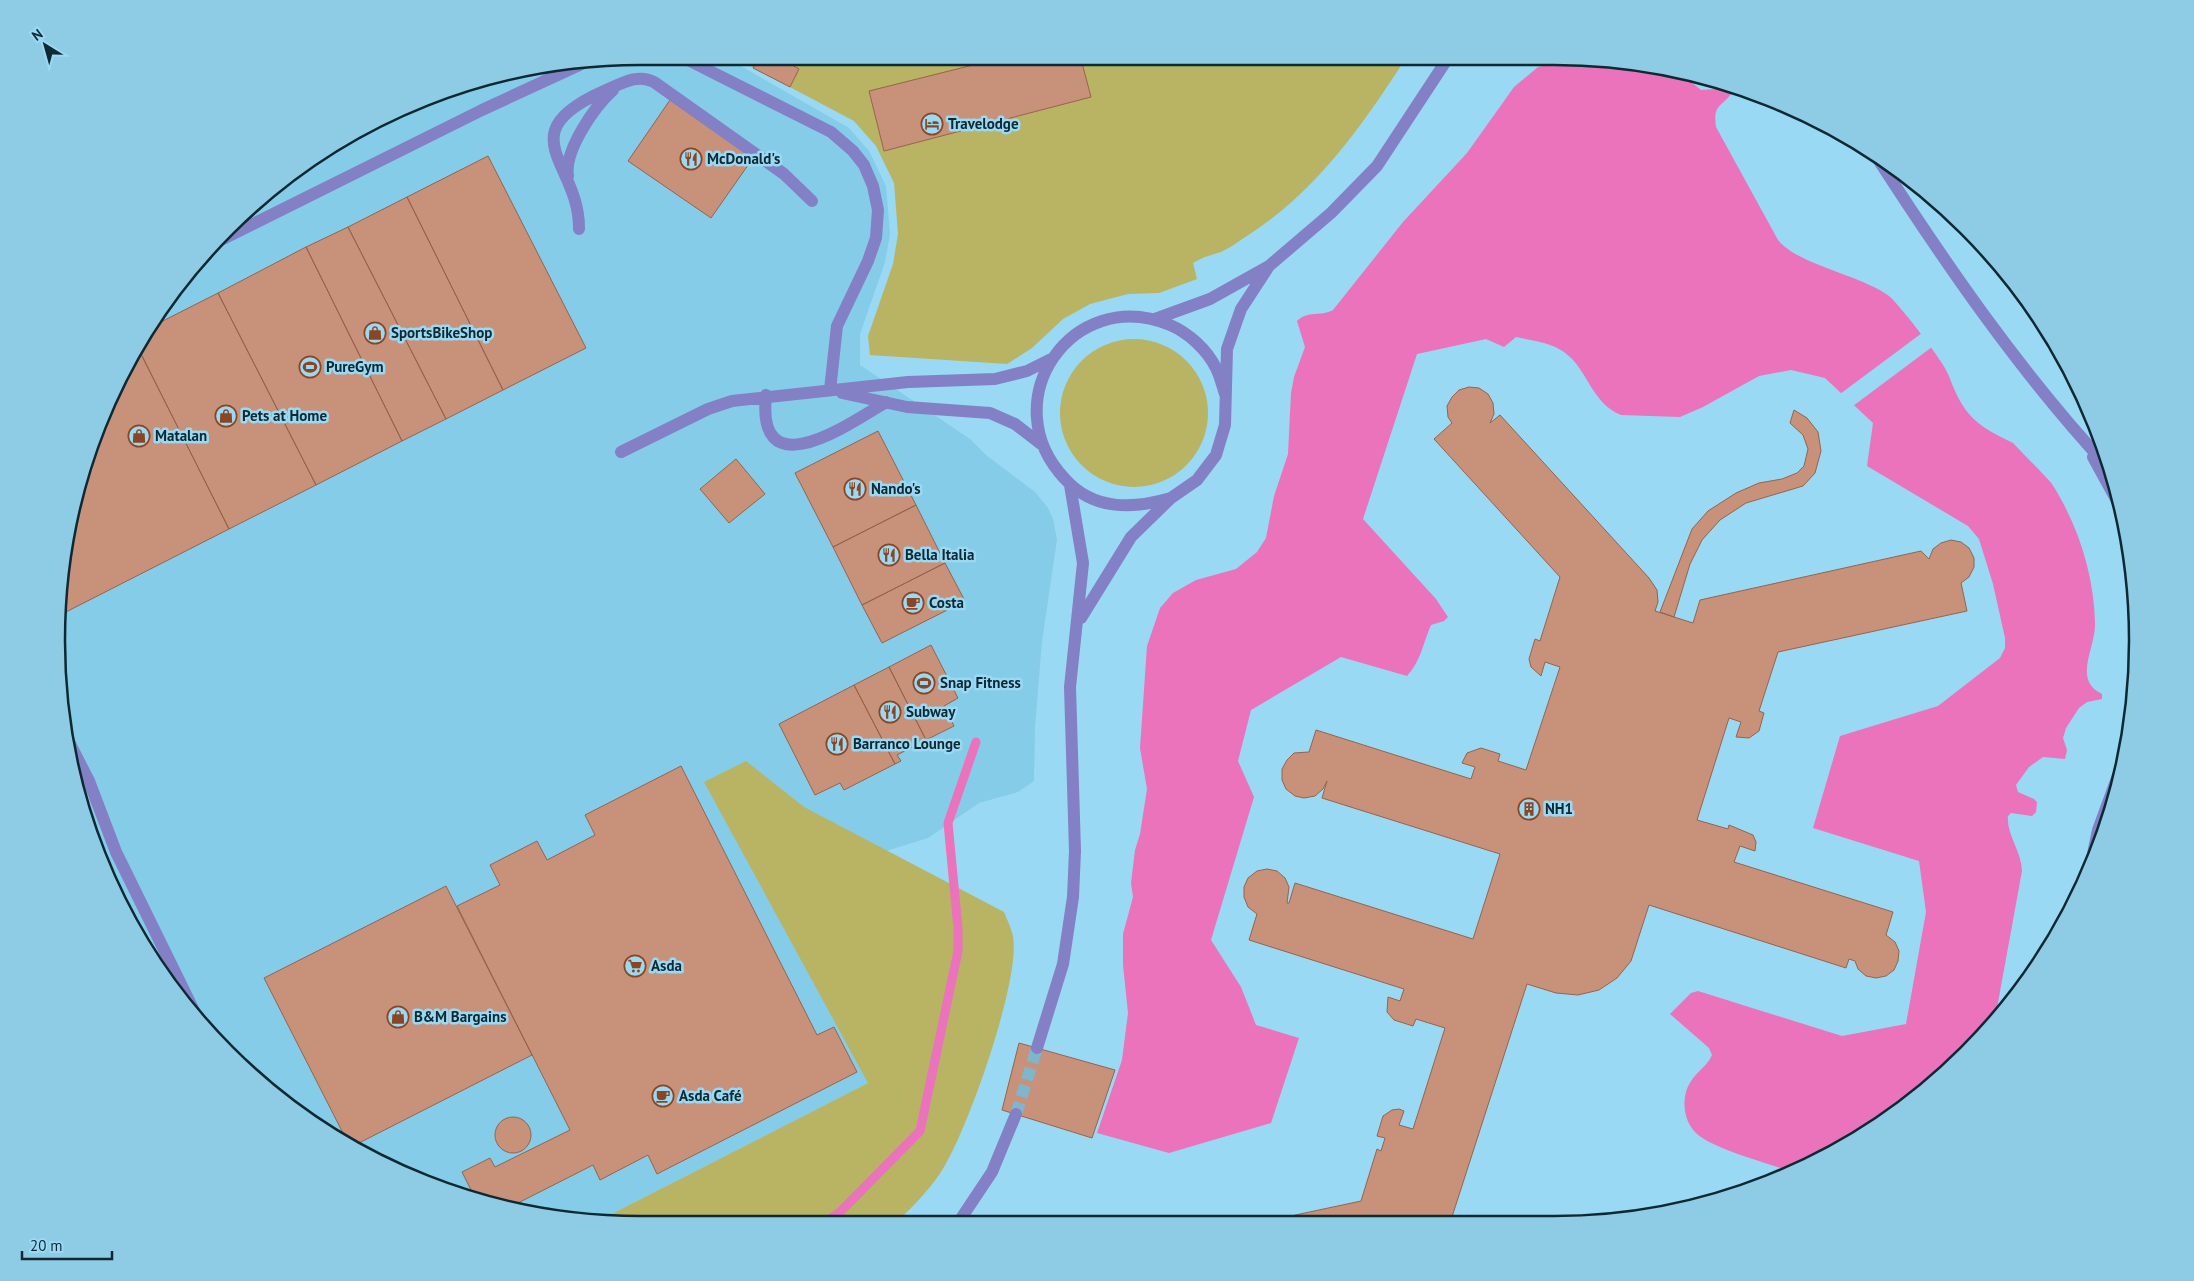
<svg xmlns="http://www.w3.org/2000/svg" width="2194" height="1281" font-family="'PT Sans',sans-serif">
  <rect width="100%" height="100%" fill="#99d9f3"/>
  <path fill="#84cce8" d="M564 61H732L849 128 869 151 886 186 890 234 885 262 860 334V365L970 439 986 455 1035 492 1048 508 1053 519 1057 540 1042 641 1035 727 1034 781 1018 792 979 803 928 838 886 851 868 1083 596 1222 453 1194 316 1126 255 1080 177 996 134 932 87 829 67 754 56 641 76 489 116 382 155 316 227 228 285 177 331 148 459 86Z"/>
  <path fill="#b9b364" d="M1406 58C1361 127 1318 190 1247 236 1239 241 1230 248 1221 252 1211 255 1203 257 1193 263L1197 279 1159 293 1128 294 1090 304 1063 319 1032 348 1007 364 870 355 868 336 893 264 898 234 894 183 876 146 854 121 741 61Z
    M1060 413a74 74 0 1 1 148 0a74 74 0 1 1-148 0Z
    M746 761 804 807 1004 912C1007 920 1012 929 1013 937 1021 980 965 1139 939 1175 926 1193 911 1209 895 1223L596 1222 868 1083 704 782Z"/>
  <path fill="#ea73bb" d="M1575 58H1592L1684 76 1701 90 1729 88 1732 93C1720 108 1713 105 1716 127L1778 240C1798 265 1861 275 1889 296 1899 304 1944 362 1948 374 1954 389 1959 402 1969 414 1981 428 1997 435 2013 443 2015 445 2050 481 2052 484 2078 525 2094 574 2095 623 2096 648 2072 680 2102 694V699L2087 702 2079 708 2066 728 2063 738 2067 750 2065 759 2043 757 2029 767 2016 785 2018 792 2034 799 2037 802 2036 812 2032 816 2011 813 2008 816C2006 834 2022 852 2022 871L1995 1019 1966 1054 1846 1146 1790 1171C1769 1164 1712 1148 1697 1134 1686 1124 1682 1107 1686 1092 1692 1073 1707 1068 1712 1055L1709 1048 1670 1014 1691 993 1698 991 1842 1036 1906 1024 1926 912 1919 861 1813 828 1840 736 1938 706 2000 658 2005 648V638L1993 584 1979 539 1968 526 1867 466 1873 423 1825 378 1791 370 1759 376 1703 407 1680 417 1621 415C1591 403 1588 369 1564 352 1550 342 1533 341 1516 337L1504 347 1486 339 1417 354 1363 519 1436 599 1448 617 1444 621 1431 625C1423 643 1421 661 1407 676L1341 657 1251 710 1238 761 1254 797 1211 940 1241 987 1256 1025 1299 1038 1271 1123 1169 1153 1097 1133 1122 1060 1128 1013 1123 965V934L1133 897 1131 883 1135 850 1140 834 1147 789 1140 748 1147 646 1160 608 1173 593 1196 580 1236 569 1257 552 1266 538 1274 496 1288 454 1291 393 1294 377 1305 347 1297 321C1308 310 1320 317 1333 310L1403 222 1467 153 1514 87 1538 67Z"/>
  <path fill="#99d9f3" d="M1922 333 1932 347 1853 406 1840 394Z"/>
  <g fill="none" stroke-linecap="round" stroke-linejoin="round">
    <path stroke="#ea73bb" stroke-width="9" d="M824 1223 840 1212 920 1131 958 951V928L948 823 976 742"/>
  </g>
  <path fill="#c8927a" stroke="#96634c" d="M1081 59 1091 97 884 151 869 91 993 60Z
    M783 60 799 69 790 87 753 68 757 61 764 65 766 61Z
    M670 100 753 158 711 218 628 161Z
    M488 156 586 348 503 390 407 197Z
    M407 197 503 390 446 419 348 227Z
    M348 227 446 419 402 441 306 247Z
    M306 247 402 441 316 485 218 293Z
    M218 293 316 485 229 529 137 346 147 329Z
    M137 346 229 529 60 615 76 489 116 382Z
    M1469 387 1479 388 1488 394 1493 403 1494 414 1490 423 1500 415 1649 578 1657 590 1658 602 1655 611 1693 623 1700 600 1921 551 1929 559 1933 549 1941 543 1951 540 1961 542 1969 548 1974 558V567L1969 577 1961 583 1967 611 1778 652 1759 711 1764 713 1759 731 1749 738 1736 737 1741 722 1729 718 1697 820 1728 829 1729 825 1753 835 1756 842 1755 851 1740 846 1734 862 1893 912 1886 935 1895 942 1899 951 1898 961 1894 970 1886 976 1876 978 1866 976 1858 969 1855 961 1849 959 1846 968 1649 905 1631 961 1617 978 1599 990 1578 995 1556 993 1527 984 1450 1223H1258L1361 1201 1377 1149 1381 1151 1385 1138 1377 1136 1383 1116 1392 1110 1399 1109 1404 1111 1399 1125 1413 1129 1445 1028 1416 1019 1413 1026 1394 1020 1387 1012 1388 997 1400 1001 1404 989 1249 940 1257 914 1248 907 1244 897V887L1248 878 1257 871 1267 869 1277 871 1285 878 1289 887 1287 903H1289L1295 883 1473 939 1500 854 1322 798 1327 781 1323 789 1315 796 1304 798 1295 796 1286 789 1282 780V769L1287 760 1294 753 1309 752 1316 730 1471 779 1475 767 1462 763 1467 753 1481 748 1500 754 1498 761 1526 770 1560 667 1545 662 1541 676 1531 667 1529 659 1535 639 1540 641 1560 577 1434 439 1452 423 1448 417 1447 406 1452 397 1459 390Z
    M1794 410 1807 418 1818 432 1821 451 1815 473 1803 486 1746 503 1720 520 1702 540 1690 564 1674 617 1660 612 1692 529 1708 511 1736 493 1759 483 1782 479 1797 473 1804 466 1808 449 1803 435 1790 423Z
    M878 431 916 505 833 547 795 473Z
    M736 459 765 494 729 523 700 489Z
    M916 505 945 563 862 605 833 547Z
    M945 563 965 601 882 643 862 605Z
    M931 645 958 698 944 706 954 726 926 740 889 667Z
    M889 667 926 740 897 755 901 761 895 764 854 685Z
    M854 685 895 764 844 790 840 783 815 795 779 724Z
    M681 766 817 1035 834 1027 857 1072 657 1174 648 1155 600 1180 593 1165 512 1206 475 1198 462 1172 490 1158 495 1167 570 1130 457 906 500 885 490 865 537 841 547 860 595 835 585 815Z
    M446 886 532 1055 355 1145 347 1141 264 978Z
    M1019 1043 1115 1070 1092 1138 1002 1110Z
    M495 1135a18 18 0 1 1 36 0a18 18 0 1 1-36 0Z"/>
  <g fill="none" stroke-linecap="round" stroke-linejoin="round">
    <path stroke="#7db6cd" stroke-width="12" stroke-dasharray="12 6" stroke-linecap="butt" d="M1016 1114 1037 1048"/>
    <path stroke="#8380c5" stroke-width="12" d="M690 61 831 132 853 151 864 165 873 186 878 210 876 238 868 261 837 326 830 390
      M1874 153C1945 263 2019 371 2108 467
      M568 176C564 151 594 107 613 90
      M579 229C580 163 507 134 604 91 621 84 637 73 654 82L784 174 812 201
      M215 243 482 110 588 61
      M1155 319 1210 299 1269 266 1331 213 1377 166 1448 58
      M842 393 907 407 990 413 1015 424 1041 444
      M766 395C756 489 848 425 886 402
      M621 452 708 409 732 401 908 382 995 379 1027 371 1051 359
      M2093 457 2122 510
      M1171 498C1133 509 1094 511 1065 479 992 402 1072 284 1170 325 1189 333 1207 350 1216 368 1220 376 1222 385 1225 394
      M1081 618 1131 537 1171 498 1197 480 1216 455 1225 425 1227 349 1241 309 1269 266
      M65 734 89 781 116 852 198 1019
      M2089 873 2098 830 2127 751
      M1037 1048 1063 964 1073 897 1075 851 1070 687 1083 563 1070 485
      M958 1223 992 1172 1016 1114"/>
  </g>
  <defs>
    <g id="hotel-ring" transform="scale(1.125)"><circle r="9.5" fill="#99d9f3" stroke="#8c4522" stroke-width="1.5"/><path d="M-6-4.5h1.5V1H6V5H4.5V3h-9V5H-6ZM-4 0a1.8 1.8 0 1 1 3.6 0ZM.5 0V-2.5h3Q6-2.5 6 0Z" fill="#8c4522"/></g>
    <g id="restaurant-ring" transform="scale(1.125)"><circle r="9.5" fill="#99d9f3" stroke="#8c4522" stroke-width="1.5"/><path d="M-5-6h1v4h1v-4h1v4h1v-4h1v5L-1.5 .5V6h-2V.5L-5-1ZM5-6V6H3V1.5H1.5Q1.5-4 5-6Z" fill="#8c4522"/></g>
    <g id="shop-ring" transform="scale(1.125)"><circle r="9.5" fill="#99d9f3" stroke="#8c4522" stroke-width="1.5"/><path d="M-5-2.5h2.3a2.7 3.5 0 0 1 5.4 0H5L5.5 6h-11ZM-1.5-2.5h3a1.5 2.3 0 0 0-3 0Z" fill="#8c4522"/></g>
    <g id="stadium-ring" transform="scale(1.125)"><circle r="9.5" fill="#99d9f3" stroke="#8c4522" stroke-width="1.5"/><path d="M0-5a6.5 5 0 1 0 0 10a6.5 5 0 1 0 0-10ZM-3.5-1.8h7v3.6h-7Z" fill="#8c4522"/></g>
    <g id="cafe-ring" transform="scale(1.125)"><circle r="9.5" fill="#99d9f3" stroke="#8c4522" stroke-width="1.5"/><path d="M-5.5-4.5H6V0H3Q3 3.5 0 3.5H-2.5Q-5.5 3.5-5.5 0ZM3-3.2v2h1.7v-2ZM-6 4.5H4V6H-6Z" fill="#8c4522"/></g>
    <g id="building-ring" transform="scale(1.125)"><circle r="9.5" fill="#99d9f3" stroke="#8c4522" stroke-width="1.5"/><path d="M-4-6H4V6H1V3H-1V6H-4ZM-2.5-4.3h1.7v1.8h-1.7ZM.8-4.3h1.7v1.8H.8ZM-2.5-1h1.7V.8h-1.7ZM.8-1h1.7V.8H.8Z" fill="#8c4522"/></g>
    <g id="supermarket-ring" transform="scale(1.125)"><circle r="9.5" fill="#99d9f3" stroke="#8c4522" stroke-width="1.5"/><path d="M-6-5.5h2.5l.6 2H6L4.5 2H-2.5L-4.4-4H-6ZM-1.5 3.2a1.3 1.3 0 1 0 .1 0ZM3 3.2a1.3 1.3 0 1 0 .1 0Z" fill="#8c4522"/></g>
  </defs>
  <g fill-rule="evenodd">
    <use href="#hotel-ring" x="932" y="124"/>
    <use href="#restaurant-ring" x="691" y="159"/>
    <use href="#shop-ring" x="375" y="333"/>
    <use href="#stadium-ring" x="310" y="367"/>
    <use href="#shop-ring" x="226" y="416"/>
    <use href="#shop-ring" x="139" y="436"/>
    <use href="#restaurant-ring" x="855" y="489"/>
    <use href="#restaurant-ring" x="889" y="555"/>
    <use href="#cafe-ring" x="913" y="603"/>
    <use href="#stadium-ring" x="924" y="683"/>
    <use href="#restaurant-ring" x="890" y="712"/>
    <use href="#restaurant-ring" x="837" y="744"/>
    <use href="#building-ring" x="1529" y="809"/>
    <use href="#supermarket-ring" x="635" y="966"/>
    <use href="#shop-ring" x="398" y="1017"/>
    <use href="#cafe-ring" x="663" y="1096"/>
  </g>
  <g text-anchor="middle" stroke-width="5" stroke-linejoin="round" paint-order="stroke">
    <g font-size="15" font-weight="bold" fill="#0f2933" stroke="#99d9f3" text-anchor="start">
      <text x="948" y="129">Travelodge</text>
      <text x="707" y="164">McDonald's</text>
      <text x="391" y="338">SportsBikeShop</text>
      <text x="326" y="372">PureGym</text>
      <text x="242" y="421">Pets at Home</text>
      <text x="155" y="441">Matalan</text>
      <text x="871" y="494">Nando's</text>
      <text x="905" y="560">Bella Italia</text>
      <text x="929" y="608">Costa</text>
      <text x="940" y="688">Snap Fitness</text>
      <text x="906" y="717">Subway</text>
      <text x="853" y="749">Barranco Lounge</text>
      <text x="1545" y="814">NH1</text>
      <text x="651" y="971">Asda</text>
      <text x="414" y="1022">B&amp;M Bargains</text>
      <text x="679" y="1101">Asda Café</text>
    </g>
  </g>
  <path d="M0 0H2194V1281H0ZM640 65H1554A575 575 0 0 1 2129 640V641A575 575 0 0 1 1554 1216H640A575 575 0 0 1 65 641V640A575 575 0 0 1 640 65Z" fill="#8ecbe4" fill-rule="evenodd"/>
  <path fill="none" stroke="#0f2933" stroke-width="2.5" d="M640 65H1554A575 575 0 0 1 2129 640V641A575 575 0 0 1 1554 1216H640A575 575 0 0 1 65 641V640A575 575 0 0 1 640 65Z"/>
  <g transform="translate(45 45) rotate(323)" stroke="#99d9f3" stroke-width="4" paint-order="stroke">
  <path d="M0-4L9 19L0 12L-9 19Z" fill="#0f2933"/>
  <text y="-8" font-size="14" font-weight="bold" text-anchor="middle" fill="#0f2933">N</text>
  </g>
  <path d="M22 1251v8h90v-8" fill="none" stroke="#0f2933" stroke-width="2.5"/>
  <text x="30" y="1251" font-size="15" fill="#0f2933" stroke="#99d9f3" stroke-width="4" paint-order="stroke">20 m</text>
</svg>
